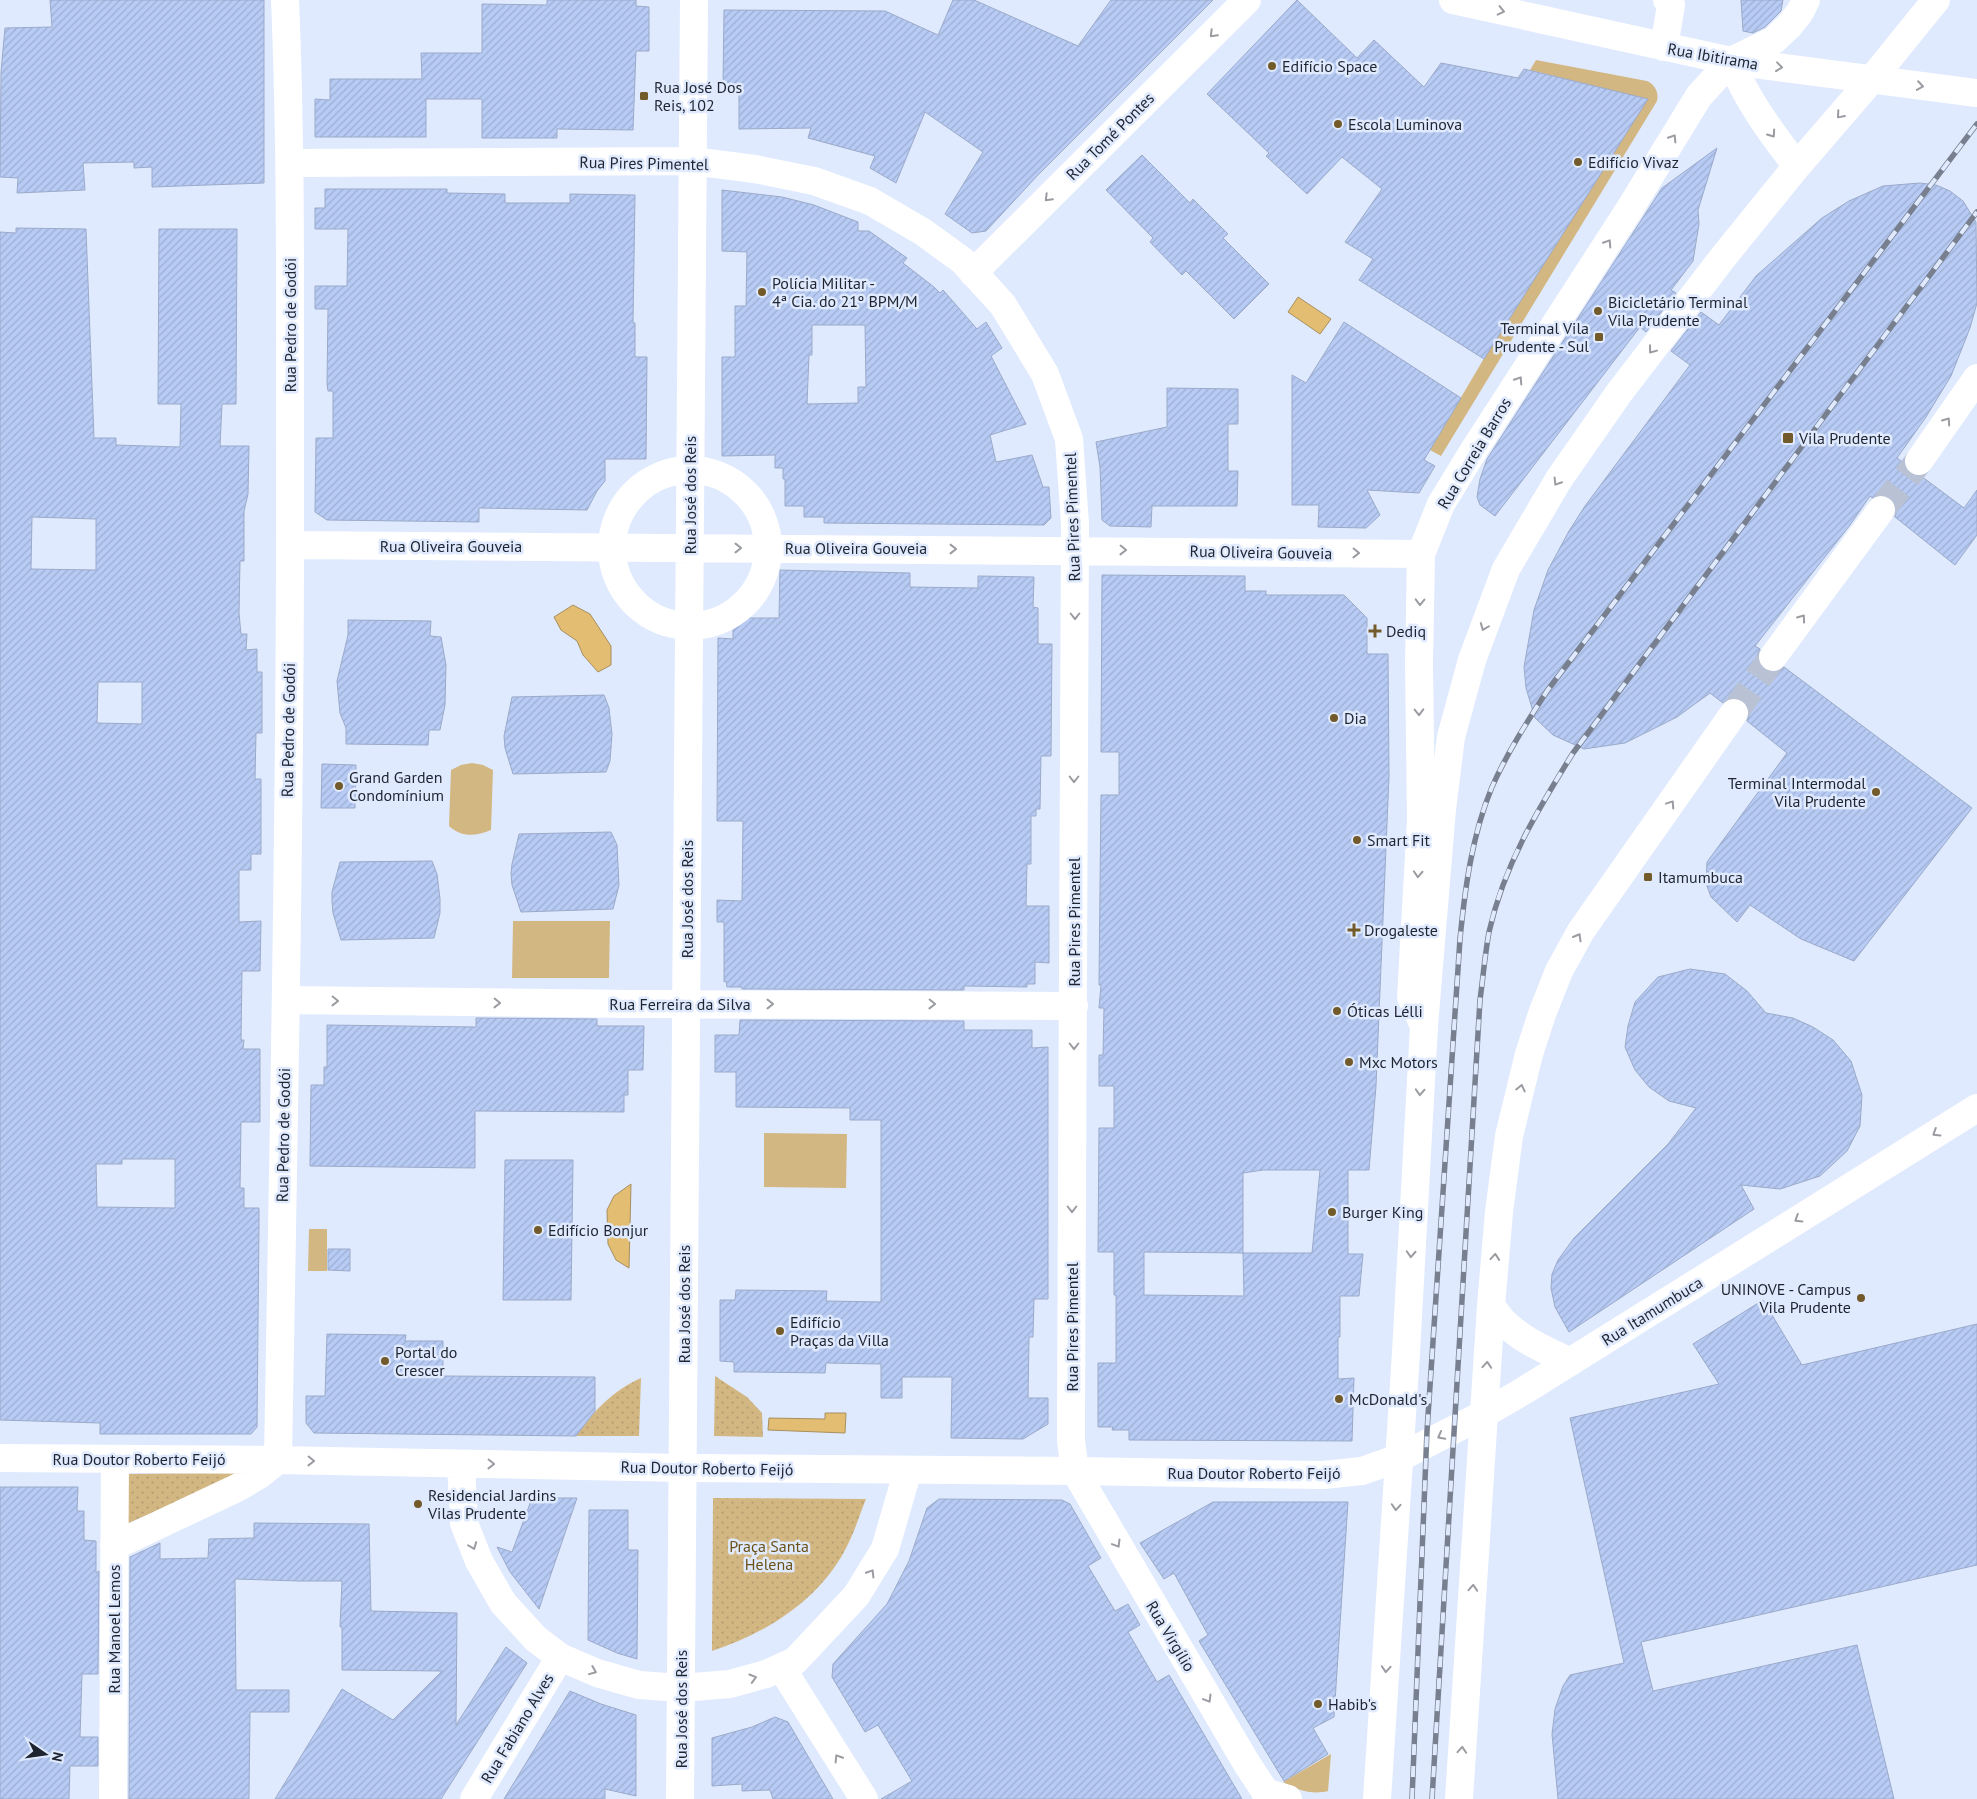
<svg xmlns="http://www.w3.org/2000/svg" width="1977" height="1799" font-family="'PT Sans',sans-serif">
  <defs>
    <pattern id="park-dots" width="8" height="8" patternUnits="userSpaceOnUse" patternTransform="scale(1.25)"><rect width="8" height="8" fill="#d3b782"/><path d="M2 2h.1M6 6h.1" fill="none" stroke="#b59d71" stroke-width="1.8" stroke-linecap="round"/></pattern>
    <pattern id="building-hatch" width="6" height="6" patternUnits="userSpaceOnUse" patternTransform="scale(1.25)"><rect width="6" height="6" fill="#b7cbf4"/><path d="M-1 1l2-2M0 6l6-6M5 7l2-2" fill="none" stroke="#9daed2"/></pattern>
  </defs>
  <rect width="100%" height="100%" fill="#e0eafe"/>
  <path fill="url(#park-dots)" d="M715 1376 747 1397 762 1413 763 1437 714 1436Z
    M641 1378 639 1436H576C594 1411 612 1391 641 1378Z
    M243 1473 124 1525 125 1474Z
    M713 1498 866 1499C860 1513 856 1528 849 1542 824 1597 768 1633 712 1651Z"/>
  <path fill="#d3b782" d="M1536 60 1647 81C1655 85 1659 92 1657 101L1441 456 1430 450 1496 338 1646 99 1530 70Z
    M472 763 483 765 493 770 491 830C476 836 462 838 449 826L451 770 461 765Z
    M513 921H610L609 978H512Z
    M764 1133 847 1134 846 1188 764 1187Z
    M309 1229H327V1271H308Z
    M1331 1754 1328 1791C1313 1795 1296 1790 1283 1782Z"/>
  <path fill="#e3bd72" stroke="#a88f5e" d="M1298 297 1331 319 1320 334 1288 312Z
    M573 605 590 614 611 646V665L598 672 583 655 577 641 561 630 554 617Z
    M631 1184 629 1268 616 1260 608 1244 607 1210 614 1196Z
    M825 1413H846L845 1433 768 1430 769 1418 825 1419Z"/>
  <path fill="url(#building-hatch)" stroke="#9baaca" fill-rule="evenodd" d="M50 0H264V183L152 187V167L134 168V162L83 163 85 190 17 193 18 178 0 177 1 72 5 28 52 27Z
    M547 0H636V6L649 7V51H636L633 130 557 129V138H482V99H426V137H315V99L330 100V79H422L421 53H482V4L547 5Z
    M953 0H974L1078 46 1111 0H1213L1038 175 986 231 972 233 945 214 983 152 925 112 896 183 870 168 875 156 808 138 811 128 739 129V86H723L724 10 885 11 938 35Z
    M1297 0 1357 58 1374 40 1424 87 1441 63 1518 78 1524 69 1648 99 1484 359 1359 280 1373 259 1345 242 1382 189 1342 157 1307 194 1266 156 1269 153 1207 94Z
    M1741 0H1783L1781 11 1765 27 1753 33 1743 31Z
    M1717 148 1698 210 1699 224 1693 261 1671 290 1676 293 1646 332 1640 327 1495 516 1480 505 1477 497 1480 479 1487 459 1662 188Z
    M1142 155 1190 203 1193 199 1228 234 1223 238 1269 284 1234 319 1186 271 1182 275 1150 242 1153 238 1106 190Z
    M1920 183 1936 185 1950 191 1963 201 1976 222 1977 303 1970 328 1951 376 1926 417 1897 458 1904 463 1910 473 1921 476 1964 508 1977 490V535L1955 565 1895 517 1897 511 1895 504 1891 498 1882 494 1872 498 1870 496 1850 525 1755 646 1760 649 1757 656 1759 663 1763 669 1772 673 1779 671 1784 667 1972 808 1854 961 1801 939 1750 905 1737 922 1711 897 1706 883 1707 862 1787 753 1747 721 1749 715 1748 707 1743 701 1735 697 1728 699 1723 703 1710 693 1677 717 1625 743 1584 749 1553 735 1535 718 1526 688 1524 667 1534 610 1548 570 1569 531 1585 506 1690 365 1671 351 1701 312 1719 325 1756 276 1822 218 1849 201 1883 186Z
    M325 189H447V193L505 194V203H570V194L635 195 633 323H635V357H647L646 459H605V481L597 491 587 510 479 508V522L327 520 315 512 316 438H333V391H328L327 384 328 309H315V286H347L348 229H315V208H325Z
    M722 190 782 197 814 205 858 222V231H869L907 258 903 263 934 287 940 293 943 290 977 329 986 322 1002 348 991 356 1026 424 990 435 996 462 1032 455 1043 487H1049L1051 518 1044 525 824 523V517H804V506H785V479H783V468H775V455L722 456V357H735V306H746L747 252 722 251ZM812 325H865L866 387H858V403L807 404 809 355H812Z
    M16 228 86 229 94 438H116V445L180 447 181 404H158L159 229H237L236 404H222L220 446H249L248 494 244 511V561H240L239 613 241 634H247L246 650 257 649V672H262V733H256L255 779H261V854H251V870H239V922L261 921 260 971H242L241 1040H244L243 1049H260V1122H241L240 1188H244V1208H259V1224L257 1427 251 1434H100V1423L0 1420V232L16 233ZM32 517 96 519V570L31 569ZM98 682H142V724L97 723ZM122 1159H175V1208L97 1207 96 1164H122Z
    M1344 322 1461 398 1424 460 1435 466 1419 493 1367 490 1380 515 1366 528 1318 527 1319 505H1292V375L1306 383Z
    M1167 388 1238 389V424H1228V471H1238L1237 506H1152L1151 527 1110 526 1102 520 1100 467 1096 442 1167 427Z
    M780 570 910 573V587L978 588V576L1034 577 1033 607 1038 608V644H1052L1051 756H1041L1040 809H1036V816H1031V864H1027L1026 906H1049V963L1035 962V984H1027V987L964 986V990L742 989V987H727L726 981 724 982V922H717V900L742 901 743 821H717L718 638 733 639V626L745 618H779Z
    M1102 575 1245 576V591H1266V595H1344L1367 618V654H1388L1389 776 1376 1086 1369 1170H1348V1254H1363L1359 1296H1340V1337H1338V1379L1354 1378 1352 1441 1129 1440V1430H1112L1113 1427H1098V1363H1116V1295H1114V1252H1098L1099 1128H1114V1086H1099V1055H1103L1104 1008H1099L1101 985H1099L1101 795H1119V752H1101ZM1263 1170H1320L1312 1253H1243V1173ZM1144 1252 1243 1253 1244 1296 1144 1295Z
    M348 620 431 621 430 636 441 637 446 665 445 705 440 730H429L428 745 346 744V728L340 713 337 681 348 635Z
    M604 695 609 708 612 734 610 761 606 772 513 774 505 748 504 736 512 697Z
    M322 764 356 765 355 808H321Z
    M611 832 617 845 619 885 613 909 521 912 512 885 511 873 512 864 519 834Z
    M432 861 437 874 440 899V913L434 938 341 940 333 913 332 902V892L340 862Z
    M1690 969 1725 974 1747 991 1766 1013 1793 1018 1813 1027 1833 1040 1851 1061 1862 1095 1860 1126 1847 1151 1820 1176 1780 1189 1741 1185 1754 1209 1569 1332 1555 1307 1551 1288 1552 1274 1558 1260 1574 1238 1668 1144 1696 1108 1669 1101 1649 1087 1635 1070 1625 1047 1628 1026 1635 1002 1658 977Z
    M476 1018 597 1019V1026H644L643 1070H628V1095H624V1112L475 1111V1168L310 1166 311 1085H324V1067H327V1025L476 1027Z
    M740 1020 964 1021V1030H1032V1048L1048 1047V1299H1034L1033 1337H1029L1028 1398H1048V1424L1023 1439 951 1438 952 1377H902V1398H881V1364L826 1363 825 1373 749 1372H734V1362L720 1361V1300H735L736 1290 827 1291 826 1301 881 1302V1120H850V1108L736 1107V1072H715V1035H739Z
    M505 1160H573L571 1300H503Z
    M328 1249H350V1271L328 1270Z
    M1763 1300 1802 1365 1977 1324V1565L1641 1642 1653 1691 1857 1645 1894 1799H1558L1552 1734 1555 1709 1563 1686 1570 1675 1624 1663 1570 1418 1719 1384 1693 1344Z
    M327 1334 406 1335 405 1341H443V1376L595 1377V1411L576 1436 314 1433 306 1423V1396H325Z
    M0 1487H78L77 1511H84V1540L96 1541V1573L99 1571 98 1674H82L80 1737H98V1766H70L69 1799H0Z
    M532 1498H577L539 1609 510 1572 497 1547 512 1552Z
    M939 1499 1062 1500 1070 1504 1101 1558 1088 1566 1115 1611 1128 1604 1140 1625 1128 1632 1157 1682 1169 1675 1242 1799H881L912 1781 878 1725 865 1732 832 1677 833 1664 887 1604 909 1561 927 1508Z
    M1213 1502H1348L1334 1717 1313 1728 1328 1754 1284 1781 1199 1641 1208 1635 1174 1573 1164 1579 1140 1543Z
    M589 1510H628V1550H638L637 1659 617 1653 588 1640Z
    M254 1523 369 1524 371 1611 457 1613 456 1725 506 1647 527 1663 441 1799H275L342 1689 393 1720 442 1671 342 1670V1627H340L342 1581H299L235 1579 236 1690H289V1712H250L249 1799H129L130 1557 160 1543V1559L208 1558 209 1539 254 1538Z
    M570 1691 601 1704 636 1715V1796L605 1789V1799H504Z
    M775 1717 788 1722 833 1799H773L770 1790 742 1791V1784L712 1786V1738L752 1727Z"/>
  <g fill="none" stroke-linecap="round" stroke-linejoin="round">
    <path stroke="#b9c2d5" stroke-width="28" stroke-dasharray="28 14" stroke-linecap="butt" d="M1881 510 1919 461
      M1734 713 1773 657"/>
    <path stroke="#fff" stroke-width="28" d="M1664 47 1671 5 1667 0
      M290 163 692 161 755 169 814 181 870 201 923 232 963 261 1003 305 1045 374 1069 439 1075 524 1071 1418V1441L1075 1471
      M973 273 1247 0
      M612 548a78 78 0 1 1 156 0a78 78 0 1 1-156 0Z
      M290 545 1421 554
      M286 1000 633 1004 1074 1006
      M1424 1026 1411 997 1421 820 1419 663 1421 554 1441 504 1474 450 1629 210 1699 96 1731 61 1774 40 1789 26 1800 12 1806 0
      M0 1458 278 1460 683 1468
      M461 1464 464 1523 479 1561 503 1603 536 1639 560 1657 597 1673 639 1685 681 1688 730 1684 766 1674 795 1661 856 1596 885 1549 908 1470
      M114 1546 239 1487 259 1475 278 1460C284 1115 291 770 290 426 290 284 291 142 285 0
      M781 1667 864 1799
      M113 1799 115 1459
      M474 1799 560 1657
      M680 1799 694 0"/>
    <path stroke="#fff" stroke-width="28" d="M683 1468 1075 1471 1323 1475 1362 1471 1399 1458 1484 1414 1525 1390 1977 1108
      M1075 1471 1247 1764 1270 1799"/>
    <path stroke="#fff" stroke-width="28" d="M1453 0 1731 61 1977 93"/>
    <path stroke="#fff" stroke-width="28" d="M1731 61C1747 100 1771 133 1797 166
      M1919 461 1977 378
      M1773 657 1881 510
      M1491 1306C1496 1312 1500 1319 1506 1324 1523 1341 1548 1351 1570 1362
      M1265 1792 1288 1799
      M1377 1799 1406 1353 1424 1026 1442 809 1451 737 1472 660 1506 569 1559 479 1619 393 1724 256 1797 166 1872 79 1936 0
      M1459 1799 1491 1306 1499 1212 1509 1136 1529 1054 1542 1014 1559 971 1581 931 1734 713"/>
    <g stroke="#788090" stroke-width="5.5">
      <path id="rail" d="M1412 1799 1427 1431 1460 939C1465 888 1472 835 1492 787 1507 753 1527 722 1547 691L1977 124
        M1432 1799 1480 1000C1483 978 1485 954 1489 932 1504 865 1537 811 1573 753L1977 212"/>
    </g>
    <use href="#rail" stroke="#e0eafe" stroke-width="4" stroke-dasharray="11" stroke-linecap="butt"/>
  </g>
  <defs><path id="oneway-chevron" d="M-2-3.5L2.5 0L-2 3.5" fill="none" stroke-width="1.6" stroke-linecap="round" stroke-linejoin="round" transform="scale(1.25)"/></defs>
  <g stroke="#9a9ca2">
    <use href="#oneway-chevron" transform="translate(1501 11) rotate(13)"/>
    <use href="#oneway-chevron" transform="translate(1213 34) rotate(135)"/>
    <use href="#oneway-chevron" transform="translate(1779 67) rotate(7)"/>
    <use href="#oneway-chevron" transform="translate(1920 86) rotate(8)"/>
    <use href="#oneway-chevron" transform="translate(1840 115) rotate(131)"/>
    <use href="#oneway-chevron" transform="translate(1772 134) rotate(55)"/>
    <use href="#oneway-chevron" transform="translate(1673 138) rotate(-58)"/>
    <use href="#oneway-chevron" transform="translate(1048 198) rotate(135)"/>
    <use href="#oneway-chevron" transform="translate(1608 243) rotate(-57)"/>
    <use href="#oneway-chevron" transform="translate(1652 350) rotate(127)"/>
    <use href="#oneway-chevron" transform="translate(1519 380) rotate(-57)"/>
    <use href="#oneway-chevron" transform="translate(1947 421) rotate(-55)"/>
    <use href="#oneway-chevron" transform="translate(1557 482) rotate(122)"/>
    <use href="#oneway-chevron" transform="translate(738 548)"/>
    <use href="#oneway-chevron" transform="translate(953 549)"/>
    <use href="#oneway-chevron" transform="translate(1123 550) rotate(1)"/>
    <use href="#oneway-chevron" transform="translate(1356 553) rotate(1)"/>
    <use href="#oneway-chevron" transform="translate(1420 602) rotate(91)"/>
    <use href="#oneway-chevron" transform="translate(1075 616) rotate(90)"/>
    <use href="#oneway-chevron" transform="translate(1802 618) rotate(-54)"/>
    <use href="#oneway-chevron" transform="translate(1484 627) rotate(111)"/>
    <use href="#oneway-chevron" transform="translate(1419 712) rotate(89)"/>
    <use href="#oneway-chevron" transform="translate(1074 779) rotate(90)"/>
    <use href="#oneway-chevron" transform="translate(1671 804) rotate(-56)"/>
    <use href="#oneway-chevron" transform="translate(1418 874) rotate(93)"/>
    <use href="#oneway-chevron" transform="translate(1578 937) rotate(-60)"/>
    <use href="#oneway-chevron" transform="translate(335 1001) rotate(1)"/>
    <use href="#oneway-chevron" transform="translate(497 1003) rotate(1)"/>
    <use href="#oneway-chevron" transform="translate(770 1004)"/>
    <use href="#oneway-chevron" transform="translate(932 1004) rotate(1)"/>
    <use href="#oneway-chevron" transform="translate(1074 1046) rotate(90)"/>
    <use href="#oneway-chevron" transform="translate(1521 1088) rotate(-77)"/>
    <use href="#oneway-chevron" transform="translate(1420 1092) rotate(93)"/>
    <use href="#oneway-chevron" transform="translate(1936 1133) rotate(148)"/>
    <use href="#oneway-chevron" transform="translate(1072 1209) rotate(90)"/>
    <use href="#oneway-chevron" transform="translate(1798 1219) rotate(148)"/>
    <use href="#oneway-chevron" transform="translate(1411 1254) rotate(93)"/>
    <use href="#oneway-chevron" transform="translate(1495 1257) rotate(-85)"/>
    <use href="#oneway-chevron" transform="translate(1487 1365) rotate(-86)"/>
    <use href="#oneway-chevron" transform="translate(1441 1436) rotate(152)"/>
    <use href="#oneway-chevron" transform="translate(311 1461) rotate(1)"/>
    <use href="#oneway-chevron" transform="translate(491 1464) rotate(1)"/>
    <use href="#oneway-chevron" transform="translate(1396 1507) rotate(94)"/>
    <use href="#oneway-chevron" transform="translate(1117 1544) rotate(59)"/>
    <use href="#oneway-chevron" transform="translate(473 1546) rotate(69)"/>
    <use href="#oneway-chevron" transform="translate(871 1573) rotate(-58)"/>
    <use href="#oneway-chevron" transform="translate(1473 1588) rotate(-86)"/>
    <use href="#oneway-chevron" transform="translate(1386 1669) rotate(94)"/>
    <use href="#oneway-chevron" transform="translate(593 1671) rotate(22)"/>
    <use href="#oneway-chevron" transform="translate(753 1678) rotate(-16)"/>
    <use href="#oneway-chevron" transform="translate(1208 1699) rotate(59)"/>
    <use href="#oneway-chevron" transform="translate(1462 1750) rotate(-86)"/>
    <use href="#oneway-chevron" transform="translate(838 1758) rotate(-122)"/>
  </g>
  <g fill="#725a2a" stroke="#e0eafe" stroke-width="2">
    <circle cx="1272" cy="66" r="5"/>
    <rect x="639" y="91" width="10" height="10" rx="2.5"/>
    <circle cx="1338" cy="124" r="5"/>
    <circle cx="1578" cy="162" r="5"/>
    <circle cx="762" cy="292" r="5"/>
    <circle cx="1598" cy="311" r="5"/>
    <rect x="1594" y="332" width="10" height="10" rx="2.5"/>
    <rect x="1782" y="432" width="12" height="12" rx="2.5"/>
    <path d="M1372.5 623.5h5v5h5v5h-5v5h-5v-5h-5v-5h5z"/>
    <circle cx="1334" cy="718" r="5"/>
    <circle cx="339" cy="786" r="5"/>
    <circle cx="1876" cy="792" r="5"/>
    <circle cx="1357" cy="840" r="5"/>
    <rect x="1643" y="872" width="10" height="10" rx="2.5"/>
    <path d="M1351.5 922.5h5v5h5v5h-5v5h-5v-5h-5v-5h5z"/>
    <circle cx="1337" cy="1011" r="5"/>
    <circle cx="1349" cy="1062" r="5"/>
    <circle cx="1332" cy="1212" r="5"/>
    <circle cx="538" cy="1230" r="5"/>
    <circle cx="1861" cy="1298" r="5"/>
    <circle cx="780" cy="1331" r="5"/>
    <circle cx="385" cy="1361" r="5"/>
    <circle cx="1339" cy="1399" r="5"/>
    <circle cx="418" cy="1504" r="5"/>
    <circle cx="1318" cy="1704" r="5"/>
  </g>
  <g text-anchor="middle" stroke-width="5" stroke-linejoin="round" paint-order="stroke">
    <g font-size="16" fill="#1e2430" stroke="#e0eafe">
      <text transform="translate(1713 56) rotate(10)" y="6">Rua Ibitirama</text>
      <text transform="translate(1110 136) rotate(-45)" y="6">Rua Tomé Pontes</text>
      <text transform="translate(644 163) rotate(1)" y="6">Rua Pires Pimentel</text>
      <text transform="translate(290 325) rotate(-90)" y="6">Rua Pedro de Godói</text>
      <text transform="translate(1474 453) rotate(-59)" y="6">Rua Correia Barros</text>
      <text transform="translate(690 495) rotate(-90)" y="6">Rua José dos Reis</text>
      <text transform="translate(1072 517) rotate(-92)" y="6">Rua Pires Pimentel</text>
      <text x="451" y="552">Rua Oliveira Gouveia</text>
      <text x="856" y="554">Rua Oliveira Gouveia</text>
      <text transform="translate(1261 552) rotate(1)" y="6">Rua Oliveira Gouveia</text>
      <text transform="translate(288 730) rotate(-89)" y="6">Rua Pedro de Godói</text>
      <text transform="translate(687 899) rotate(-90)" y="6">Rua José dos Reis</text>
      <text transform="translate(1074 922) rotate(-90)" y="6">Rua Pires Pimentel</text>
      <text x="680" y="1010">Rua Ferreira da Silva</text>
      <text transform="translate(283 1135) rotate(-89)" y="6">Rua Pedro de Godói</text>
      <text transform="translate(684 1304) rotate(-90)" y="6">Rua José dos Reis</text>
      <text transform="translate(1652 1311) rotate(-32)" y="6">Rua Itamumbuca</text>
      <text transform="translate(1072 1327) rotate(-90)" y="6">Rua Pires Pimentel</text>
      <text x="139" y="1465">Rua Doutor Roberto Feijó</text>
      <text transform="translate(707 1468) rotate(1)" y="6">Rua Doutor Roberto Feijó</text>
      <text x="1254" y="1479">Rua Doutor Roberto Feijó</text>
      <text transform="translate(114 1629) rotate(-90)" y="6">Rua Manoel Lemos</text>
      <text transform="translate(1171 1636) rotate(59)" y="6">Rua Virgílio</text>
      <text transform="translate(681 1709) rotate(-90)" y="6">Rua José dos Reis</text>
      <text transform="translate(517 1728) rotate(-59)" y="6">Rua Fabiano Alves</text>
    </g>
    <g font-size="16" fill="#1e2430" stroke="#e0eafe" text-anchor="start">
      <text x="1282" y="72">Edifício Space</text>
      <text x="654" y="93">Rua José Dos<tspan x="654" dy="18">Reis, 102</tspan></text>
      <text x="1348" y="130">Escola Luminova</text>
      <text x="1588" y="168">Edifício Vivaz</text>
      <text x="772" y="289">Polícia Militar -<tspan x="772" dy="18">4ª Cia. do 21º BPM/M</tspan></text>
      <text x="1608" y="308">Bicicletário Terminal<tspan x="1608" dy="18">Vila Prudente</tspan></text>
      <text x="1589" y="334" text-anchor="end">Terminal Vila<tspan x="1589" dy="18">Prudente - Sul</tspan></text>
      <text x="1799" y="444">Vila Prudente</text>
      <text x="1386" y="637">Dediq</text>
      <text x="1344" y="724">Dia</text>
      <text x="349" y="783">Grand Garden<tspan x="349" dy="18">Condomínium</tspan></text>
      <text x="1866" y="789" text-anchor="end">Terminal Intermodal<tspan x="1866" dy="18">Vila Prudente</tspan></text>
      <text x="1367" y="846">Smart Fit</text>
      <text x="1658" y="883">Itamumbuca</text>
      <text x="1364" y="936">Drogaleste</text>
      <text x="1347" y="1017">Óticas Lélli</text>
      <text x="1359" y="1068">Mxc Motors</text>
      <text x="1342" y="1218">Burger King</text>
      <text x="548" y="1236">Edifício Bonjur</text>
      <text x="1851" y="1295" text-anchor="end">UNINOVE - Campus<tspan x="1851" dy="18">Vila Prudente</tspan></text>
      <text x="790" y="1328">Edifício<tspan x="790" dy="18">Praças da Villa</tspan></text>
      <text x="395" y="1358">Portal do<tspan x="395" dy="18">Crescer</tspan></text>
      <text x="1349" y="1405">McDonald's</text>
      <text x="428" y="1501">Residencial Jardins<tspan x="428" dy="18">Vilas Prudente</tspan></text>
      <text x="1328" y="1710">Habib's</text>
    </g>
    <g font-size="16" fill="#6b5118" stroke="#e0eafe">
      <text x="769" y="1552">Praça Santa<tspan x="769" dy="18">Helena</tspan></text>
    </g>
  </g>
  <g transform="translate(45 1754) rotate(103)" stroke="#e0eafe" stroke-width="4" paint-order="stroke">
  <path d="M0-4L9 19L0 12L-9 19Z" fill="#1e2430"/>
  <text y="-8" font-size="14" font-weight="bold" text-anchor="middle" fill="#1e2430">N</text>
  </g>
</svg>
